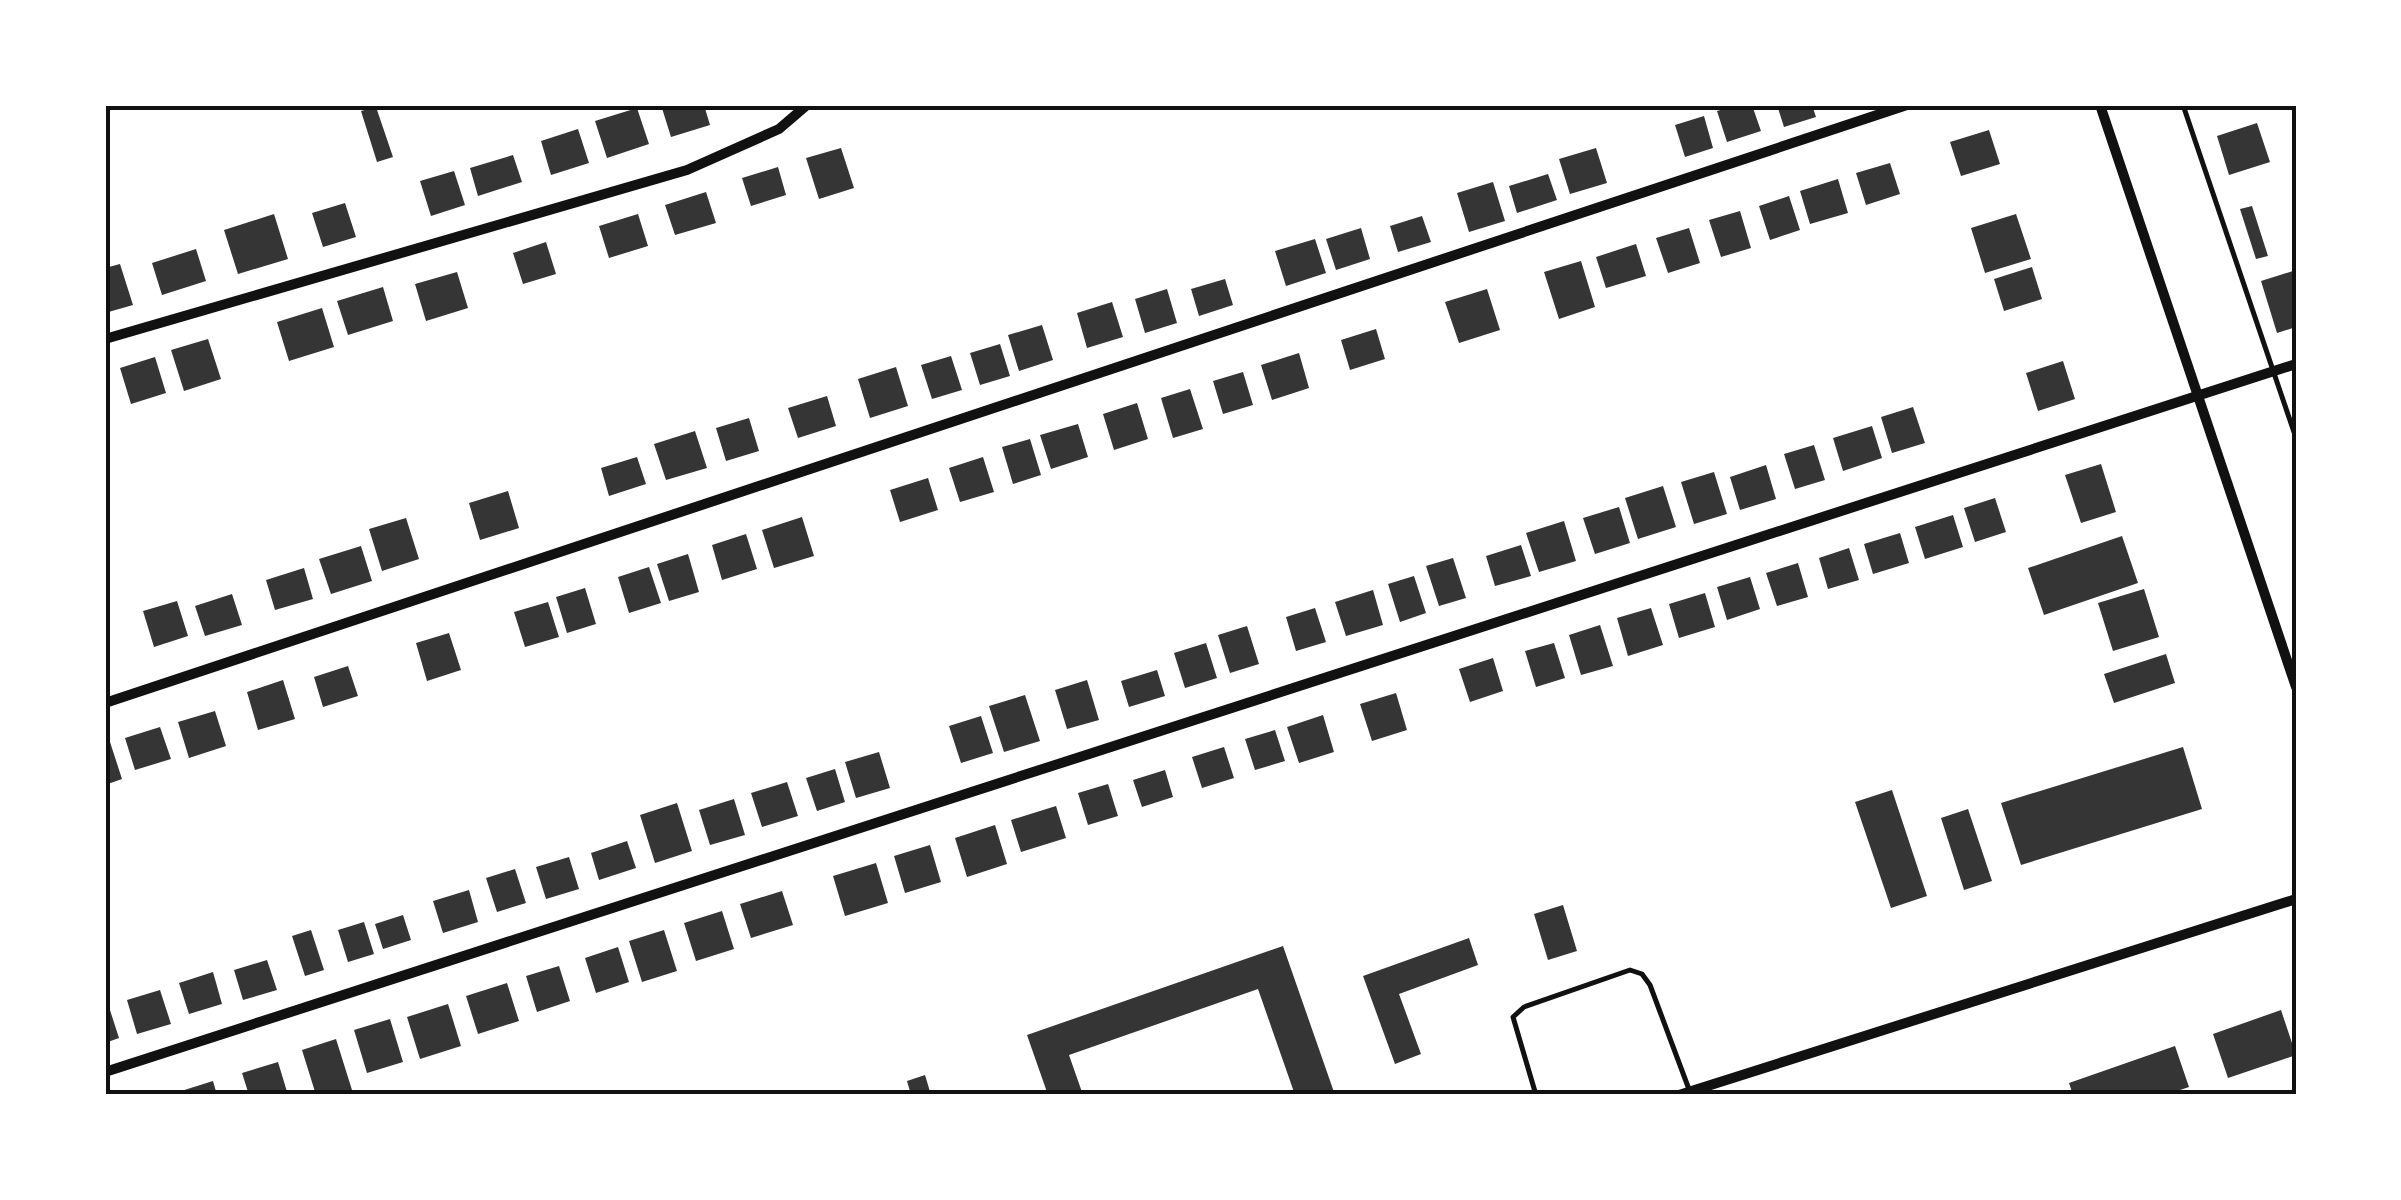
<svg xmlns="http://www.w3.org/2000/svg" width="2401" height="1200" font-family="'Work Sans',sans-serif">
  <rect width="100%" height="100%" fill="#fff"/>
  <path fill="#353535" d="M661 105H704L710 125 671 137Z
    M1738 105H1752L1761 131 1727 142 1717 111Z
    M1777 105H1812L1816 117 1784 127Z
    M376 107 393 157 377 162 361 111Z
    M637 108 649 144 607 158 595 121Z
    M1704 116 1713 148 1685 157 1675 125Z
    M2257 123 2270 162 2229 175 2217 136Z
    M578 129 589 163 551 175 541 141Z
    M1989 130 2000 164 1961 176 1950 142Z
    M841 148 854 188 819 199 806 158Z
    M1596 148 1607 183 1570 194 1559 159Z
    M513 155 522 182 478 196 470 168Z
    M1890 163 1900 194 1866 205 1856 173Z
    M778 167 786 195 751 206 742 178Z
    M454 171 465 205 431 216 420 181Z
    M1548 174 1557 200 1517 213 1509 186Z
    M1838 179 1848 213 1810 224 1800 191Z
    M1493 182 1505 221 1469 232 1457 193Z
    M706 192 716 223 675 235 665 205Z
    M1789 196 1800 230 1770 240 1759 206Z
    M345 203 356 237 323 247 312 213Z
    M2252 206 2268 256 2256 259 2240 209Z
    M1740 211 1751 248 1721 257 1709 220Z
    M274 214 288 259 238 274 224 230Z
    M638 214 648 246 609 258 599 226Z
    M2016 214 2031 259 1985 273 1971 228Z
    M1422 216 1431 242 1398 252 1390 226Z
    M1361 228 1370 259 1336 270 1326 239Z
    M1689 228 1700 263 1668 273 1656 238Z
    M1315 239 1326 273 1286 286 1275 251Z
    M546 242 556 274 523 284 513 253Z
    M1636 244 1646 276 1606 288 1596 257Z
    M196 249 206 281 162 295 152 263Z
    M1581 261 1595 307 1559 319 1544 272Z
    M120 264 133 305 105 313V268Z
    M2032 267 2042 299 2004 311 1994 279Z
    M2296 270V327L2277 333 2261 281Z
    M457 272 468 308 426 321 415 284Z
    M1225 279 1233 305 1199 316 1191 289Z
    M383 287 393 321 348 335 337 301Z
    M1167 289 1177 323 1145 333 1135 299Z
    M1487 289 1500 330 1459 343 1445 302Z
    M1112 302 1123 337 1087 348 1077 313Z
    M322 308 334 347 289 361 277 322Z
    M1042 325 1053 360 1019 371 1008 335Z
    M1376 329 1385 359 1350 370 1341 340Z
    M208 339 221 379 184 391 171 350Z
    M1000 344 1010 376 980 385 970 353Z
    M1299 353 1309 388 1272 400 1261 365Z
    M951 356 962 390 932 399 921 365Z
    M155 357 166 393 131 404 120 368Z
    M2063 361 2075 399 2038 411 2026 373Z
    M896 367 908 406 870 418 858 379Z
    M1243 372 1253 405 1223 414 1213 381Z
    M1190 389 1203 429 1173 438 1161 398Z
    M827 396 836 426 798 438 788 408Z
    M1137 403 1148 439 1114 450 1103 414Z
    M1913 407 1925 443 1892 453 1881 417Z
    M749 418 759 451 726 461 716 428Z
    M1078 424 1088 457 1051 469 1040 435Z
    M1872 426 1882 458 1843 471 1833 438Z
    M695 431 707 468 666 480 654 444Z
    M1030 439 1041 475 1013 484 1002 447Z
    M1814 445 1825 480 1795 489 1784 454Z
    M637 457 646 484 609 496 601 468Z
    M983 457 994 492 960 502 949 468Z
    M2101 464 2116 512 2081 523 2065 475Z
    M1766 465 1776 499 1740 510 1730 477Z
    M1714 472 1727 514 1694 524 1681 482Z
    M928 478 938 510 900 522 890 490Z
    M1663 486 1676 527 1638 539 1625 498Z
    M508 491 519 528 480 540 469 503Z
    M1995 498 2006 532 1975 542 1964 508Z
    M1619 507 1630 543 1595 554 1583 518Z
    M1953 515 1963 547 1925 559 1915 527Z
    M802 517 814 556 774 568 762 530Z
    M406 518 419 559 382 571 369 529Z
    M1564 521 1576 561 1539 572 1526 533Z
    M1900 533 1909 563 1873 574 1864 544Z
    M746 534 757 569 722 580 712 545Z
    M2122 536 2138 583 2044 615 2028 568Z
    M1521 545 1531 576 1495 586 1486 556Z
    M361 546 372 581 331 594 319 559Z
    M1849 548 1859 580 1828 589 1819 558Z
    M688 554 699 592 669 601 657 564Z
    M1453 558 1466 598 1439 606 1426 566Z
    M1798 563 1808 597 1777 606 1766 573Z
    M649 567 661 603 629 613 618 577Z
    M304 568 313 599 275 610 266 580Z
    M1414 576 1426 613 1400 622 1388 584Z
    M1750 577 1760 609 1727 620 1717 587Z
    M585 588 596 624 567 633 556 597Z
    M2144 589 2159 637 2113 651 2098 603Z
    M1373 590 1383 625 1346 636 1335 602Z
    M1705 593 1715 627 1679 638 1669 604Z
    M232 594 242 625 205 636 195 606Z
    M177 601 188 636 154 647 143 611Z
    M548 602 559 637 525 647 514 612Z
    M1315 608 1326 642 1296 651 1286 617Z
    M1651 608 1663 645 1628 656 1617 618Z
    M1600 625 1613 666 1581 675 1569 635Z
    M1247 626 1259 664 1230 673 1218 635Z
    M449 633 461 670 427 681 416 643Z
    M1206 643 1217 678 1185 688 1174 653Z
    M1554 643 1565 678 1536 687 1525 651Z
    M2166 654 2175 683 2114 703 2104 674Z
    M1493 658 1503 691 1470 702 1459 669Z
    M348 666 358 696 323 707 314 677Z
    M1157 670 1165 696 1129 707 1121 681Z
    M283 680 295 719 258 730 247 692Z
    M1087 680 1099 720 1067 729 1055 690Z
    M1396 693 1407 730 1372 741 1360 704Z
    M1025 695 1040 741 1004 752 989 706Z
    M215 711 226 746 189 758 178 722Z
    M1323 715 1334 752 1299 763 1287 727Z
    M981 716 993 753 961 763 949 726Z
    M160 727 171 759 135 770 125 738Z
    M1275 730 1285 761 1255 770 1245 739Z
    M110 742 122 779 105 785V743Z
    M1224 747 1234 778 1202 788 1192 757Z
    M2183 747 2202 809 2021 865 2001 803Z
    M879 752 890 788 856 798 845 762Z
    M835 769 845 802 817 811 806 778Z
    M1165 770 1173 797 1142 807 1133 780Z
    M787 782 798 816 762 827 751 793Z
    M1108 784 1118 816 1088 825 1078 793Z
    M1892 790 1927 896 1891 908 1855 802Z
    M734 799 745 835 710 845 699 810Z
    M677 803 692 851 655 863 640 815Z
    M1056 806 1066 838 1021 852 1011 820Z
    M1968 809 1992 881 1964 890 1941 818Z
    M995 825 1007 864 967 877 955 838Z
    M627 841 636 868 599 880 591 853Z
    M930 845 941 882 905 893 894 856Z
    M569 857 579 889 546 899 536 867Z
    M876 863 888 903 845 916 833 876Z
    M515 869 526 903 497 912 486 878Z
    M469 890 478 922 443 933 433 901Z
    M782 891 793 925 751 938 740 904Z
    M1563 905 1577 951 1548 960 1534 914Z
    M722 911 734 949 696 961 684 923Z
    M403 915 411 940 383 949 375 924Z
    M364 922 374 954 348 962 338 930Z
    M311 930 324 970 305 976 292 936Z
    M664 930 677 971 642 982 629 941Z
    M1469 938 1478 965 1399 994 1421 1054 1395 1064 1363 976Z
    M1283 946 1335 1095H1295L1258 989 1069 1055 1083 1095H1048L1027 1035Z
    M618 947 629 982 596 993 585 958Z
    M267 960 277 990 243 1000 234 970Z
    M559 966 570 1001 537 1012 526 976Z
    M213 972 222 1004 189 1014 179 983Z
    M507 983 519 1021 478 1034 466 996Z
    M160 990 171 1024 137 1034 127 1000Z
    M448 1004 461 1046 420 1059 407 1017Z
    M109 1007 119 1038 105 1043V1008Z
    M2281 1010 2296 1055 2228 1078 2213 1034Z
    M390 1019 403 1062 367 1073 354 1030Z
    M336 1039 352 1090 336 1095H316L302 1050Z
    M2175 1046 2189 1087 2165 1095H2073L2069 1083Z
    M278 1062 288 1095H249L242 1073Z
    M925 1075 931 1095H911L907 1081Z
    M213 1081 217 1095H179L178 1092Z"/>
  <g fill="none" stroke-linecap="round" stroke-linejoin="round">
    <path stroke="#111" stroke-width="5" d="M2183 105 2296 438
      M1536 1095 1513 1017 1524 1007 1630 970 1642 974 1650 985 1690 1092"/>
    <path stroke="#111" stroke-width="10" d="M2100 105 2296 687
      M105 339 687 170 779 129 807 105
      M105 703 1907 105
      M105 1072 2296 364
      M1679 1095 2296 899"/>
  </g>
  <rect width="2401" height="1200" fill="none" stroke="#ffffff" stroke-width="215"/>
  <rect x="108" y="108" width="2186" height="984" fill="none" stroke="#111" stroke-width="4"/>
</svg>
